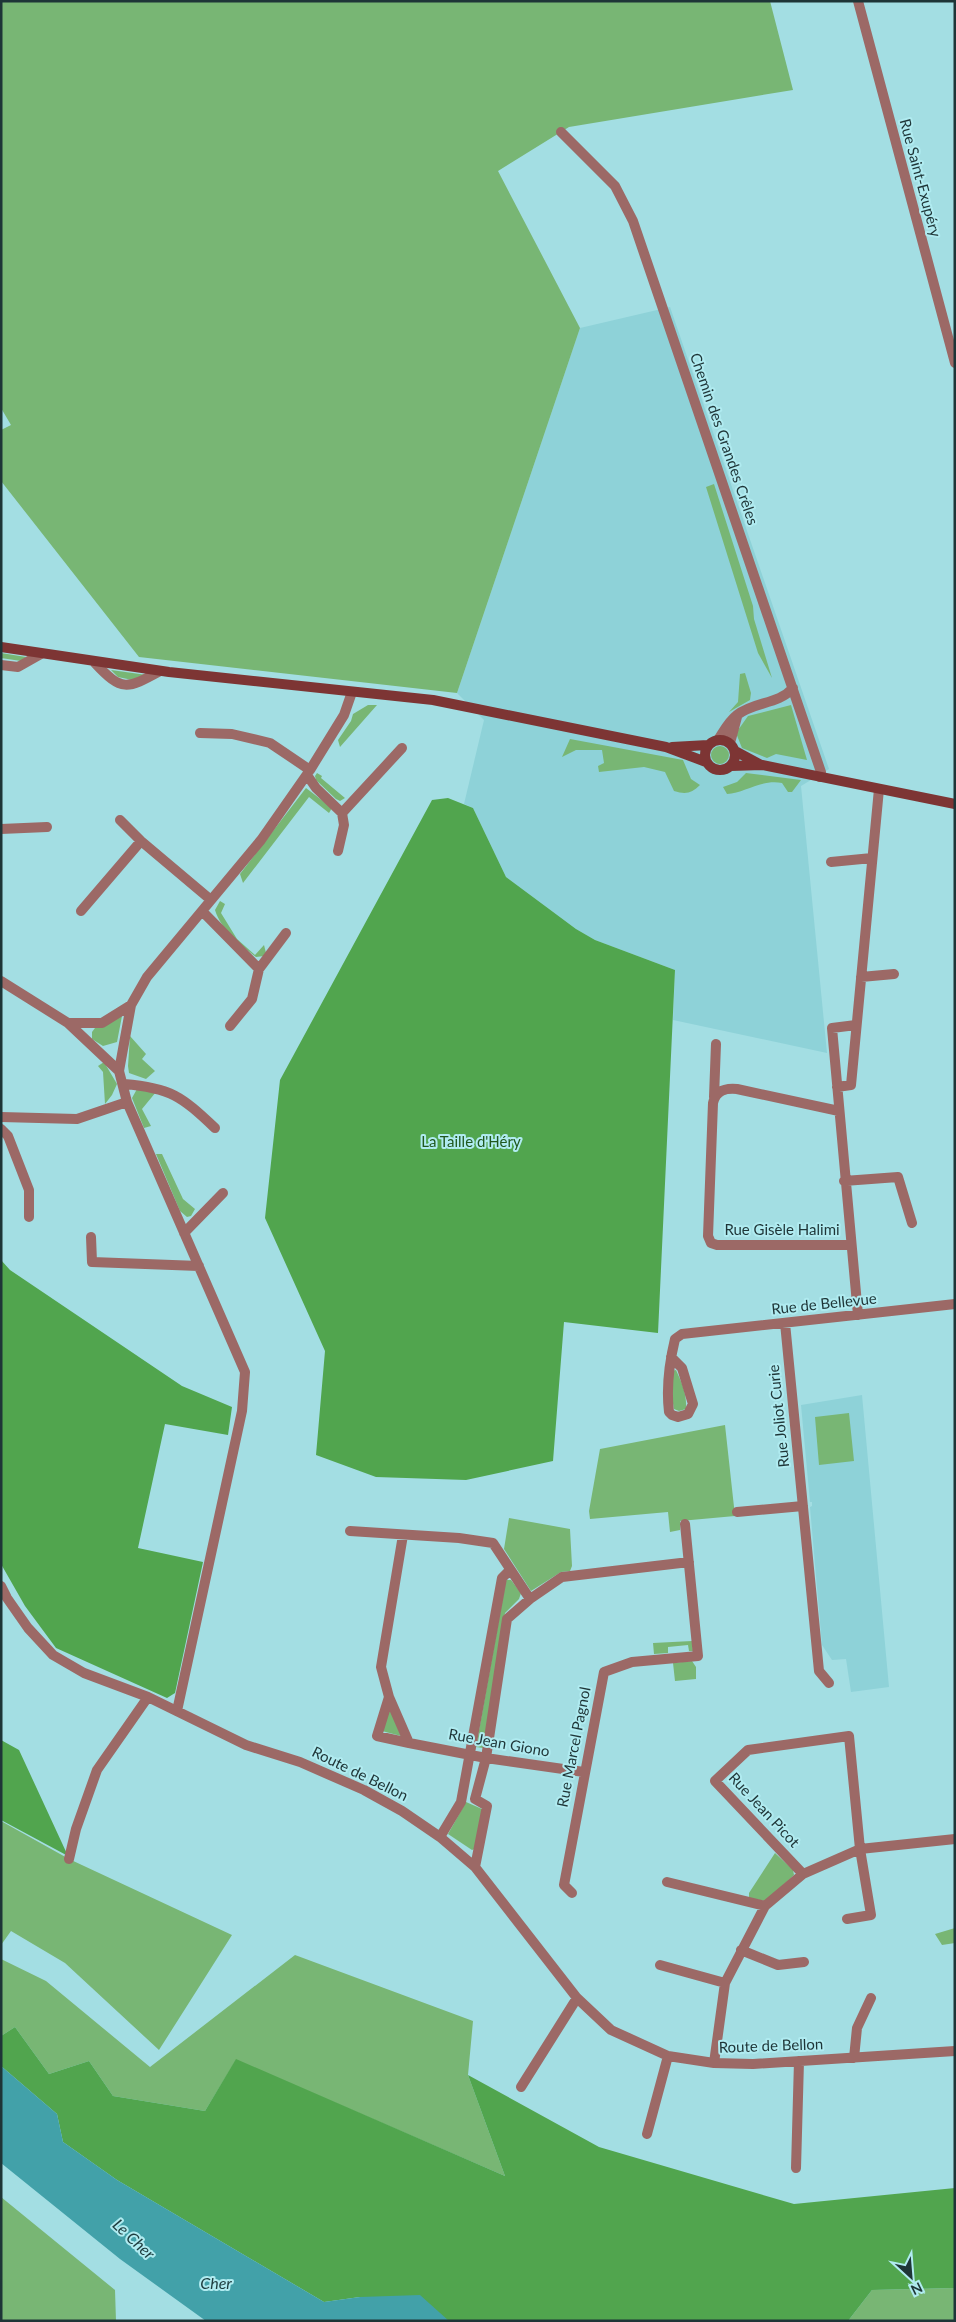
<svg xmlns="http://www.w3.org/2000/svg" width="956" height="2322" font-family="Lato,sans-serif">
  <rect width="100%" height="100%" fill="#a3dee3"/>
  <path fill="#8ed2d8" d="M670 307 829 769 801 786 827 1053 673 1020 675 970 595 940 576 929 506 877 473 808 464 804 484 720 457 693 580 328Z
    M862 1395 889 1687 851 1692 846 1659 832 1660 822 1645 810 1507 812 1506V1502H810L801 1405Z"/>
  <path fill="#78b674" d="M1 1H770L793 90 569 127 498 171 580 328 457 693 139 657 1 481V430L11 425 1 408Z
    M714 484 753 606 754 619 772 678 758 653 706 487Z
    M1 653 26 657 21 661 1 658Z
    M111 670 147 675 137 681 118 677Z
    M745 673 751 693 750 700 729 712 738 702 740 674Z
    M368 705H377L340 747 338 740 351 721 353 714Z
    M791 705 807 760 776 754 767 758 742 748 736 733 748 716Z
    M570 739 683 760 691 779 700 785C692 793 686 795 674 791L665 772 644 767 599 772 598 766 604 763 602 750H576L562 757Z
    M711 755a9 9 0 1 1 18 0a9 9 0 1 1-18 0Z
    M317 773 322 776 321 778 345 798 340 801 336 799 316 780 315 776Z
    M746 773 801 780 792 792H788L782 783C761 779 745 793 727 794L723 787 737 782Z
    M306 788 332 808 329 813 309 797 243 883 240 874Z
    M220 901 225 904 221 913 237 939 255 955 264 945 266 953 264 956 256 957C241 945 221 930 215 910Z
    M122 1016 117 1042 103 1046 92 1039V1032L95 1028Z
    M130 1036 146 1054 142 1059 155 1071 146 1079 129 1073 128 1066Z
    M104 1062 117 1084 112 1095 105 1104 103 1072 98 1066Z
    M137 1089 156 1092 142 1109 151 1126 144 1128 132 1098Z
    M156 1154H162L183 1199 195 1209 191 1216 187 1217 180 1211Z
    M676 1370C682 1383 687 1394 686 1409L679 1411 674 1409 670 1386 672 1371Z
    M849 1413 854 1461 819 1465 815 1417Z
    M725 1425 735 1516 680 1521V1530L670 1532 668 1512 590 1519 589 1511 600 1449Z
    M509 1518 570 1529 572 1566 570 1571 561 1572 531 1591 504 1549Z
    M506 1580H511L521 1593 519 1599 505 1613 483 1748 476 1747Z
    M692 1641 693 1651H689L688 1645 668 1647V1653L654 1654 653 1643Z
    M692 1661 696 1667V1679L675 1681 673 1663Z
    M389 1706 401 1736 382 1731Z
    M466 1802 482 1809 477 1848 472 1850 448 1834Z
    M1 1821 69 1859 232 1935 159 2050 65 1963 11 1931 1 1945Z
    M775 1853 793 1870 794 1875 766 1901 749 1898V1893Z
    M955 1928V1943L942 1945 935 1934Z
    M295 1955 473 2021 468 2075 505 2176 236 2060 205 2111 113 2096 89 2061 49 2074 15 2027 1 2036V1959L46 1981 150 2067Z
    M1 2197 115 2290 116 2321H1Z
    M955 2288V2321H848L872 2290Z"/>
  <path fill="#51a54e" d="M448 798 473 808 506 877 576 929 595 940 675 970 658 1333 564 1322 553 1461 466 1480 376 1477 316 1455 325 1351 265 1218 280 1080 432 800Z
    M1 1260 10 1270 182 1386 232 1407 228 1435 165 1424 138 1548 203 1562 175 1693 167 1698 56 1648 25 1606 1 1564Z
    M1 1740 19 1750 68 1856 1 1820Z
    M15 2027 49 2074 89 2061 113 2096 205 2111 236 2059 505 2176 468 2075 599 2147 794 2204 955 2188V2288L872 2290 848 2321H449L360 2297 324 2302 117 2180 63 2142 57 2114 1 2066V2036Z"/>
  <path fill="#42a1a9" d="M1 2066 57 2114 63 2142 117 2180 324 2302 360 2297 420 2295 449 2321H206L120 2259 1 2163Z"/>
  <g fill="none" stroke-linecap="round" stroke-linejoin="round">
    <path stroke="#9c6966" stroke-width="10" d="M858 1 955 363
      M561 132 615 186 633 221 821 772 820 777
      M95 663C122 692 127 689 160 671
      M1 665 18 667 41 654
      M200 733 232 734 270 743 310 770
      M718 740C724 731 728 722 737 715 755 701 778 705 793 688
      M730 743 737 717
      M307 775 316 788 342 813
      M120 820 141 841 211 900
      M1 829 47 827
      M338 851 344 825 342 813 402 748
      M831 862 872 858
      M81 911 141 841
      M202 911 259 969
      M861 977 894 974
      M1 981 68 1023 119 1071 127 1102 245 1372 242 1411 177 1711
      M68 1023H102L131 1005
      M856 1025 832 1028 858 1315
      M230 1026 252 999 259 969 286 933
      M119 1071 131 1005 147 977 261 840 310 770 344 715 352 692
      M124 1084C171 1088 181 1096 215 1128
      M837 1087 851 1085 879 789
      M714 1097 716 1044
      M839 1111 737 1089C726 1088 716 1090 713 1103L708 1236 711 1243 717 1245H851
      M1 1117 77 1119 127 1102
      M1 1129 8 1136 29 1190V1217
      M844 1181 898 1177 912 1223
      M184 1233 223 1193
      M91 1237 92 1262 199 1266
      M785 1323 819 1671 829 1683
      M671 1357 682 1368 693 1404 688 1414 678 1417 672 1415 669 1412C666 1387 669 1364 675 1339L682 1334 955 1304
      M737 1512 803 1506
      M350 1531 459 1538 493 1543 530 1599
      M403 1535 381 1667 389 1697 377 1736 409 1743
      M1 1586 7 1598 28 1628 53 1655 84 1673 148 1697 246 1745 300 1762 364 1790 402 1811 440 1837 475 1867 577 1998 611 2030 668 2056 714 2063 753 2064 955 2051
      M389 1697 409 1743 486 1758 584 1772
      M440 1837 461 1802 502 1578 510 1570
      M69 1859 76 1829 97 1770 148 1697
      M475 1867 487 1806 475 1799 486 1758 507 1619 530 1599 562 1577 689 1562
      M803 1874 715 1781 748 1750 849 1736 860 1849 871 1915 847 1919
      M667 1882 765 1906
      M572 1893 564 1885 604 1672 632 1662 698 1656 685 1524
      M741 1950 778 1965 804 1962
      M660 1965 725 1983
      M854 2058 857 2028 871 1998
      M714 2063 725 1983 765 1906 803 1874 860 1849 955 1839
      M521 2087 577 1998
      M647 2134 668 2056
      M796 2168 799 2061"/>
    <path stroke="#7d3534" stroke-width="10" d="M1 647 169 672 433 700 666 747 706 762
      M705 755a15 15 0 1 1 30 0a15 15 0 1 1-30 0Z
      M672 747 708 745
      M735 751 761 765
      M731 766 762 765 955 804"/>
  </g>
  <g text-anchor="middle" stroke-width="4" stroke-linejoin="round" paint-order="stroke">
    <g font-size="15" fill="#1e3537" stroke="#b0ebf0">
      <text transform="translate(920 178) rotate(75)" y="5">Rue Saint-Exupéry</text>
      <text transform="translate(724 439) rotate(71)" y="5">Chemin des Grandes Crêles</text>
      <text x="782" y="1235">Rue Gisèle Halimi</text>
      <text transform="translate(824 1304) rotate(-6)" y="5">Rue de Bellevue</text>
      <text transform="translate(779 1416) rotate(-96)" y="5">Rue Joliot Curie</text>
      <text transform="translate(499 1743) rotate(10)" y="5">Rue Jean Giono</text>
      <text transform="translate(574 1747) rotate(-79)" y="5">Rue Marcel Pagnol</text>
      <text transform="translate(360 1774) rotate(26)" y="5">Route de Bellon</text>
      <text transform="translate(764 1810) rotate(47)" y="5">Rue Jean Picot</text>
      <text transform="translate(771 2046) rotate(-2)" y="5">Route de Bellon</text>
    </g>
    <g font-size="15" fill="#20581e" stroke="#b0ebf0">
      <text x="471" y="1147">La Taille d'Héry</text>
    </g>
    <g font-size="16" font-style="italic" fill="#1e3c3e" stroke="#b0ebf0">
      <text transform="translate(134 2239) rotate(43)" y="6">Le Cher</text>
      <text x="216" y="2289">Cher</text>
    </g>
  </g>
  <rect width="956" height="2322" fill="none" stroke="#1e3537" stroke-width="5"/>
  <g transform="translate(911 2277) rotate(154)" stroke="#b0ebf0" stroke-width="4" paint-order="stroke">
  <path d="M0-4L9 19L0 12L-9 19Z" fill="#1e3537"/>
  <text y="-8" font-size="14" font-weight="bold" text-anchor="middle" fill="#1e3537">N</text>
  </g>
</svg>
